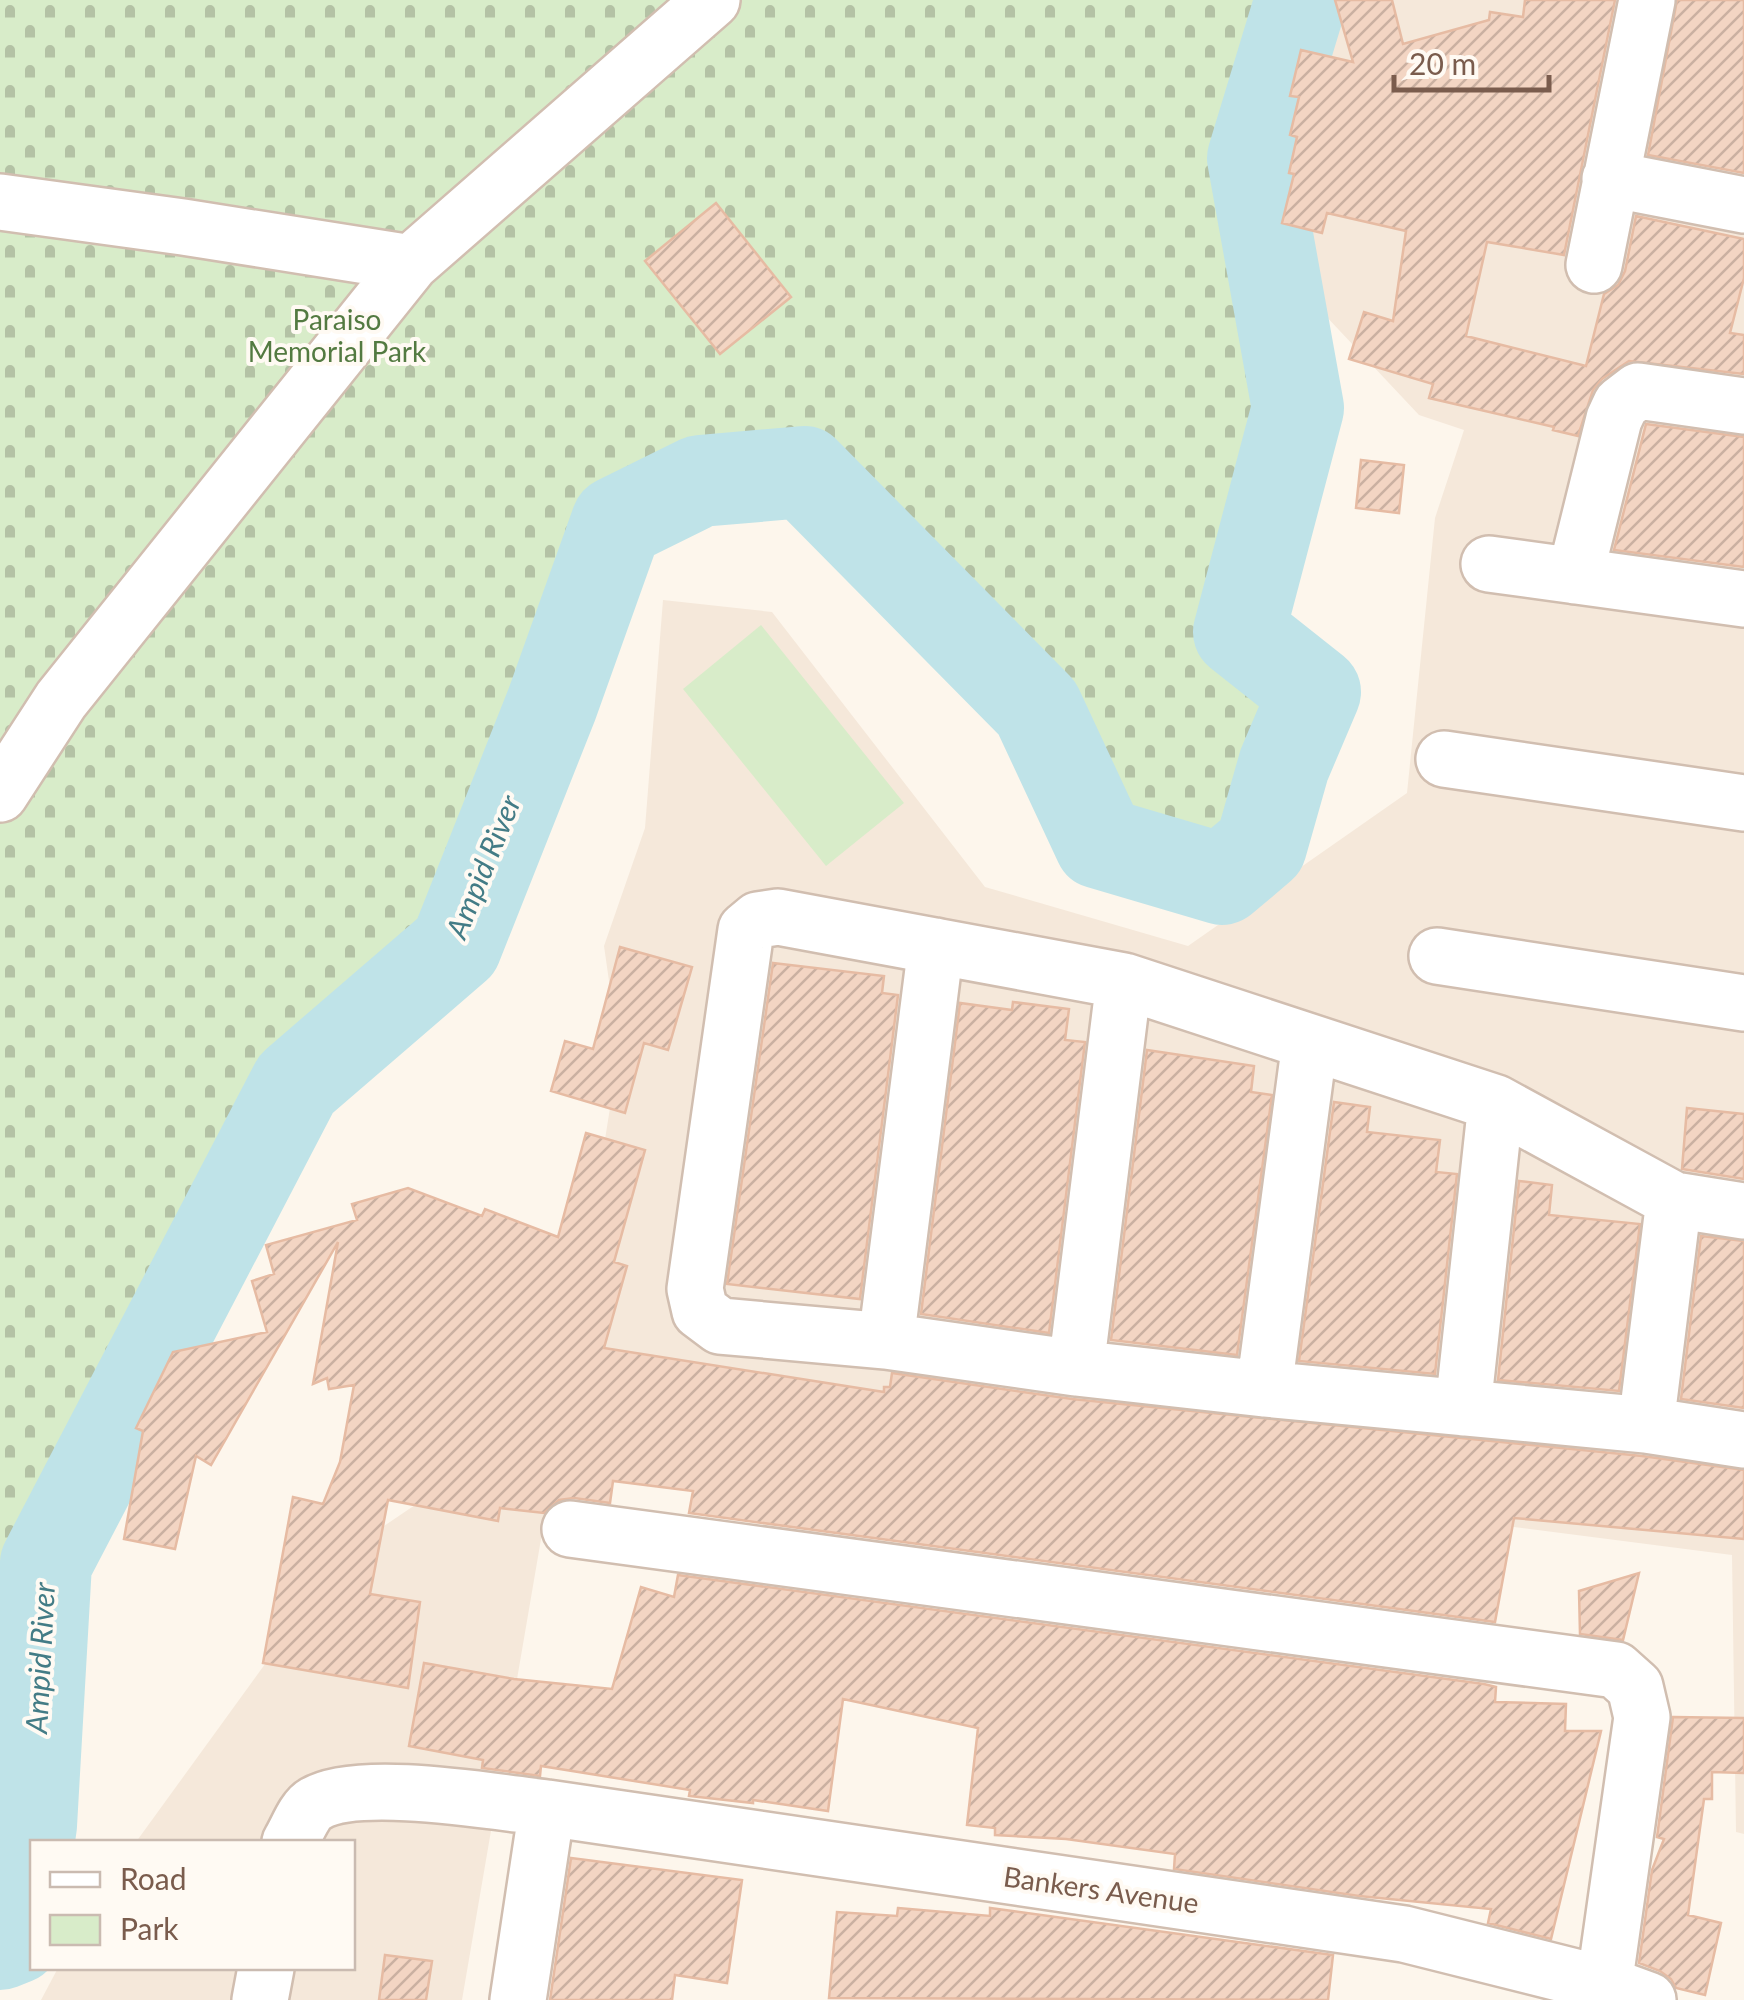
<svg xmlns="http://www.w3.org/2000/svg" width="1744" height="2000" font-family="Lato,sans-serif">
  <defs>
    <pattern id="cemetery-stones" width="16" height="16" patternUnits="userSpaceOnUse" patternTransform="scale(2.5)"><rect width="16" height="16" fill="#d8ecc9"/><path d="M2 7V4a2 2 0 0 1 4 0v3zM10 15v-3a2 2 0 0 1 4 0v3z" fill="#b4c2a5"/></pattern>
    <pattern id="building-hatch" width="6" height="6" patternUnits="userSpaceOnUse" patternTransform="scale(2.5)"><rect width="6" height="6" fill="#f3d5c3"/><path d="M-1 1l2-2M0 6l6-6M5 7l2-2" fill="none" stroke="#cab0a1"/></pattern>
  </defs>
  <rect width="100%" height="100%" fill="#fdf6ec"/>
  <path fill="#f5e8da" d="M1319 0H1744V1834L1736 1832 1732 1555 564 1405 462 2000H41L58 1968H352V1842H136L347 1551 563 1405 619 1051 604 946 645 828 663 600 772 612 985 887 1188 946 1407 793 1435 518 1464 430 1419 415 1275 262Z"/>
  <path fill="#d8ecc9" d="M761 625 904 803 826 866 683 689Z"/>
  <path fill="url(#cemetery-stones)" d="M0 0H1301L1253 158 1298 408 1239 632 1315 692 1284 765 1261 846 1222 879 1100 843 1036 708 804 472 700 481 618 522 552 704 456 946 296 1084 46 1563 31 1825 15 1938 0 1944Z"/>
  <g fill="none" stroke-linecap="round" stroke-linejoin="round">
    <path stroke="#bfe3e8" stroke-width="92" d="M0 1944 15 1938 31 1825 46 1563 296 1084 456 946 552 704 617 522 700 481 804 472 1037 708 1100 843 1222 879 1261 846 1284 765 1315 692 1239 632 1298 408 1253 158 1301 0"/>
  </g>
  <path fill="url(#building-hatch)" stroke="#e6bba3" stroke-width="2.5" d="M1335 0H1392L1403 44 1489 20 1490 12 1523 17 1525 0H1615L1564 255 1487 242 1466 336 1586 366 1604 294 1618 285 1625 271 1636 216 1744 239V278L1730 333 1744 335V374L1629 361 1602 379 1593 390 1578 436 1553 430 1554 427 1429 398 1433 384 1349 359 1364 312 1393 321 1406 231 1327 213 1322 233 1282 223 1294 174 1289 173 1297 137 1290 135 1299 97 1290 96 1301 50 1353 62Z
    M1677 0H1744V173L1648 155Z
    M716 203 791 297 720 354 645 261Z
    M1646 424 1744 437V567L1614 550Z
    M1361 460 1404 465 1399 513 1356 508Z
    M620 947 692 967 668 1050 644 1043 625 1113 551 1091 565 1041 593 1049Z
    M773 963 884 976 882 993 898 995 860 1299 727 1284Z
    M1013 1002 1069 1009 1065 1040 1085 1042 1049 1333 921 1314 960 1003 1012 1010Z
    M1147 1050 1254 1066 1251 1092 1272 1095 1237 1355 1111 1340Z
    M1334 1102 1370 1107 1367 1132 1440 1140 1436 1172 1457 1174 1435 1374 1299 1361Z
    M1687 1108 1744 1114V1179L1682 1169Z
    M586 1133 645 1150 614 1262 627 1266 604 1348 884 1392V1387H890L892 1373 1072 1399 1642 1456 1744 1470V1539L1514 1518 1495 1622 689 1513 693 1491 613 1481 610 1503 574 1498 559 1500 544 1513 500 1508 498 1521 388 1500 370 1594 420 1602 408 1688 263 1663 293 1497 323 1504 340 1462 354 1385 329 1389 327 1378 313 1384 338 1242 211 1465 196 1456 175 1549 124 1539 143 1431 136 1428 173 1352 267 1332 252 1281 274 1274 266 1245 357 1220 352 1204 408 1188 482 1216 485 1209 558 1237Z
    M1519 1181 1552 1185 1549 1215 1640 1224 1619 1391 1498 1380Z
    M1701 1236 1744 1241V1408L1681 1399Z
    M1639 1573 1623 1640 1580 1634 1579 1591Z
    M678 1575 1484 1684 1496 1687 1495 1702 1566 1704 1565 1731H1601L1551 1939 1488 1923 1491 1909 1359 1896 1174 1869 1175 1854 1066 1839 995 1835V1828L967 1825 978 1728 843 1699 828 1811 753 1800V1803L689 1796 690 1790 541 1766 540 1776 482 1768 483 1760 409 1746 424 1663 514 1679 612 1689 641 1587 674 1597Z
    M1673 1717 1744 1718V1773L1712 1772V1799H1704L1688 1915 1721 1923 1705 1995 1676 1988 1671 1979 1660 1971 1639 1963 1652 1870 1664 1839 1657 1837Z
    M571 1858 742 1880 727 1983 675 1975 672 2000H550Z
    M898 1908 990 1916V1908L1333 1955 1328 2000 829 1998 837 1912 897 1916Z
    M385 1955 432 1961 426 2000H379Z"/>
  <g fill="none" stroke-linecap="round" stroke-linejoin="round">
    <g stroke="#d1beb0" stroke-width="60">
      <path id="minor" d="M1610 179 1744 205
        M0 202 183 227 411 263
        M1594 265 1647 0
        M1489 564 1744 599
        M1575 576 1614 419 1621 404 1638 391 1744 406
        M1444 759 1744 803
        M0 794 61 700 411 263 712 0
        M1437 956 1744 1003
        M1744 1211 1674 1200 1496 1103 1124 981 778 917 758 920 746 930 695 1289 700 1311 720 1326 886 1341 1076 1368 1264 1389 1646 1425 1744 1440
        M886 1341 936 946
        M1076 1368 1124 981
        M1264 1389 1310 1042
        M1463 1408 1496 1103
        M1646 1425 1674 1200
        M570 1529 1616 1670 1635 1687 1642 1717 1602 2000
        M290 1842C297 1831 304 1810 315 1804 358 1778 495 1802 547 1808L1404 1934 1607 1985 1648 2000
        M260 2000 266 1968
        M518 2000 547 1808"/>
    </g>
    <use href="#minor" stroke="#fff" stroke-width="55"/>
  </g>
  <g text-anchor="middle" stroke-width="8" stroke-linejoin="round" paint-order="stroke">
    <g font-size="28" fill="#537a41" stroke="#fffaf3">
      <text x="337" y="330">Paraiso<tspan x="337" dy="32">Memorial Park</tspan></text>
    </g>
    <g font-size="28" fill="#7a5c4d" stroke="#fffaf3">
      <text transform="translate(1101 1890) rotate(8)" y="10">Bankers Avenue</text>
    </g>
    <g font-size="30" font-style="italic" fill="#437c86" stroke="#fffaf3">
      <text transform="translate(484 867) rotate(-68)" y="10">Ampid River</text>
      <text transform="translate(41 1658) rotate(-87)" y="10">Ampid River</text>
    </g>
  </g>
  <rect x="30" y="1840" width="325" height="130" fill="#fffaf3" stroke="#cabbb1" stroke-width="2.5"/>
  <rect x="50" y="1872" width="50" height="15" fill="#ffffff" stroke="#cabbb1" stroke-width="2.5"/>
  <text x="120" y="1890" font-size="30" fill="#7a5c4d">Road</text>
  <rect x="50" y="1915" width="50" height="30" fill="#d8ecc9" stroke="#cabbb1" stroke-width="2.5"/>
  <text x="120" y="1940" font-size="30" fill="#7a5c4d">Park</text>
  <path d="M1394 75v15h155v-15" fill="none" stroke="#7a5c4d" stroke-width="5"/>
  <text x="1409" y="75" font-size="30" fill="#7a5c4d" stroke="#fffaf3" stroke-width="8" paint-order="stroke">20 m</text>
</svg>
